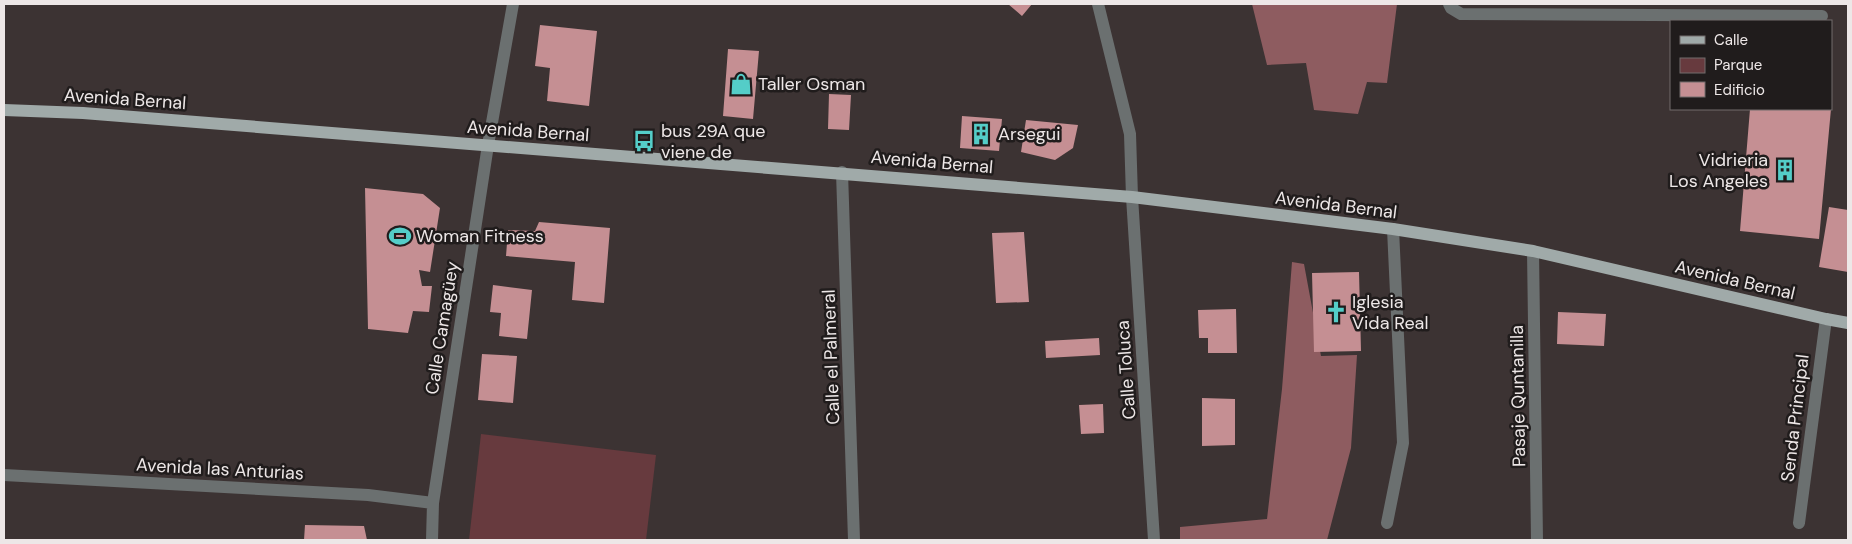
<svg xmlns="http://www.w3.org/2000/svg" width="1852" height="544" font-family="'DM Sans',sans-serif">
  <rect width="100%" height="100%" fill="#3c3333"/>
  <path fill="#673a3e" d="M481 434 656 455 646 540H469Z"/>
  <path fill="#8e5c60" d="M1252 4H1397L1387 83 1367 82 1358 114 1314 110 1306 63 1267 65Z
    M1292 262 1304 264 1321 356 1357 355 1351 448 1327 540H1180V527L1267 519 1282 389Z"/>
  <path fill="#c58f93" d="M1008 4H1032L1022 16Z
    M540 25 597 31 589 106 547 101 550 68 535 66Z
    M728 49 759 51 753 119 723 116Z
    M829 94 851 95 849 130 828 129Z
    M1750 109H1831L1819 239 1740 231Z
    M962 116 1002 119 999 151 960 148Z
    M1026 120 1078 125 1073 148 1055 160 1021 152Z
    M365 188 423 194 440 208 430 272 419 270 422 286H432L429 312 413 311 408 333 368 329Z
    M1829 207 1848 210V272L1819 267Z
    M539 222 610 228 604 303 572 300 575 262 506 256 508 230 535 231Z
    M1024 232 1029 302 996 303 992 233Z
    M1359 272 1361 351 1314 352 1312 273Z
    M493 285 532 290 527 339 499 336 501 313 490 312Z
    M1236 309 1237 353H1208V338H1199L1198 310Z
    M1558 312 1606 314 1604 346 1557 344Z
    M1099 338 1100 355 1046 358 1045 341Z
    M482 354 517 356 513 403 478 400Z
    M1202 398 1235 399V445L1202 446Z
    M1103 404 1104 433 1081 434 1079 405Z
    M305 525 364 526 367 540H304Z"/>
  <g fill="none" stroke-linecap="round" stroke-linejoin="round">
    <path stroke="#6b7070" stroke-width="12" d="M1098 4 1130 134 1132 197 1154 540
      M1449 4 1451 8 1461 14 1822 16
      M842 172 854 540
      M1533 251 1537 540
      M4 475 368 495 433 503
      M1387 523 1403 443 1393 229
      M1799 523 1826 319
      M432 540 433 503 488 145 513 4"/>
    <path stroke="#a0aaa9" stroke-width="12" d="M4 110 83 113 1132 197 1393 229 1533 251 1826 319 1848 323"/>
  </g>
  <defs>
    <g id="shop-bare" transform="scale(1.725)"><path d="M-5-2.5h2.3a2.7 3.5 0 0 1 5.4 0H5L5.5 6h-11ZM-1.5-2.5h3a1.5 2.3 0 0 0-3 0Z" fill="#54cdc8" stroke="#201c1c" stroke-width="2.5" paint-order="stroke"/></g>
    <g id="building-bare" transform="scale(1.725)"><path d="M-4-6H4V6H1V3H-1V6H-4ZM-2.5-4.3h1.7v1.8h-1.7ZM.8-4.3h1.7v1.8H.8ZM-2.5-1h1.7V.8h-1.7ZM.8-1h1.7V.8H.8Z" fill="#54cdc8" stroke="#201c1c" stroke-width="2.5" paint-order="stroke"/></g>
    <g id="bus-bare" transform="scale(1.725)"><path d="M-5-6H5V4H4V6H2V4H-2V6H-4V4H-5ZM-3.5-4V0h7V-4ZM-3.5 1.2v1.5H-2V1.2ZM2 1.2v1.5H3.5V1.2Z" fill="#54cdc8" stroke="#201c1c" stroke-width="2.5" paint-order="stroke"/></g>
    <g id="stadium-bare" transform="scale(1.725)"><path d="M0-5a6.5 5 0 1 0 0 10a6.5 5 0 1 0 0-10ZM-3.5-1.8h7v3.6h-7Z" fill="#54cdc8" stroke="#201c1c" stroke-width="2.5" paint-order="stroke"/></g>
    <g id="church-bare" transform="scale(1.725)"><path d="M-1.2-6h2.4v3.5h3.3v2.4h-3.3V6h-2.4V-.1h-3.3v-2.4h3.3Z" fill="#54cdc8" stroke="#201c1c" stroke-width="2.5" paint-order="stroke"/></g>
  </defs>
  <g fill-rule="evenodd">
    <use href="#shop-bare" x="741" y="84"/>
    <use href="#building-bare" x="981" y="134"/>
    <use href="#bus-bare" x="644" y="141"/>
    <use href="#building-bare" x="1785" y="170"/>
    <use href="#stadium-bare" x="400" y="236"/>
    <use href="#church-bare" x="1336" y="312"/>
  </g>
  <g text-anchor="middle" stroke-width="5" stroke-linejoin="round" paint-order="stroke">
    <g font-size="18" fill="#ede7e7" stroke="#201c1c" text-anchor="start">
      <text x="758" y="90">Taller Osman</text>
      <text x="661" y="137">bus 29A que<tspan x="661" dy="21">viene de</tspan></text>
      <text x="998" y="140">Arsegui</text>
      <text x="1768" y="166" text-anchor="end">Vidrieria<tspan x="1768" dy="21">Los Angeles</tspan></text>
      <text x="416" y="242">Woman Fitness</text>
      <text x="1352" y="308">Iglesia<tspan x="1352" dy="21">Vida Real</tspan></text>
    </g>
    <g font-size="18" fill="#ede7e7" stroke="#201c1c">
      <text transform="translate(125 99) rotate(4)" y="6">Avenida Bernal</text>
      <text transform="translate(528 131) rotate(4)" y="6">Avenida Bernal</text>
      <text transform="translate(932 162) rotate(5)" y="6">Avenida Bernal</text>
      <text transform="translate(1336 205) rotate(7)" y="6">Avenida Bernal</text>
      <text transform="translate(1735 280) rotate(13)" y="6">Avenida Bernal</text>
      <text transform="translate(442 328) rotate(-81)" y="6">Calle Camagüey</text>
      <text transform="translate(831 357) rotate(-92)" y="6">Calle el Palmeral</text>
      <text transform="translate(1126 370) rotate(-94)" y="6">Calle Toluca</text>
      <text transform="translate(1518 396) rotate(-91)" y="6">Pasaje Quntanilla</text>
      <text transform="translate(1795 418) rotate(-83)" y="6">Senda Principal</text>
      <text transform="translate(220 469) rotate(3)" y="6">Avenida las Anturias</text>
    </g>
  </g>
  <rect width="1852" height="544" fill="none" stroke="#ede7e7" stroke-width="10"/>
  <rect x="1670" y="20" width="162" height="90" fill="#201c1c" stroke="#726d6d"/>
  <rect x="1680" y="36" width="25" height="8" fill="#a0aaa9" stroke="#726d6d"/>
  <text x="1714" y="45" font-size="15" fill="#ede7e7">Calle</text>
  <rect x="1680" y="58" width="25" height="15" fill="#673a3e" stroke="#726d6d"/>
  <text x="1714" y="70" font-size="15" fill="#ede7e7">Parque</text>
  <rect x="1680" y="82" width="25" height="15" fill="#c58f93" stroke="#726d6d"/>
  <text x="1714" y="95" font-size="15" fill="#ede7e7">Edificio</text>
</svg>
